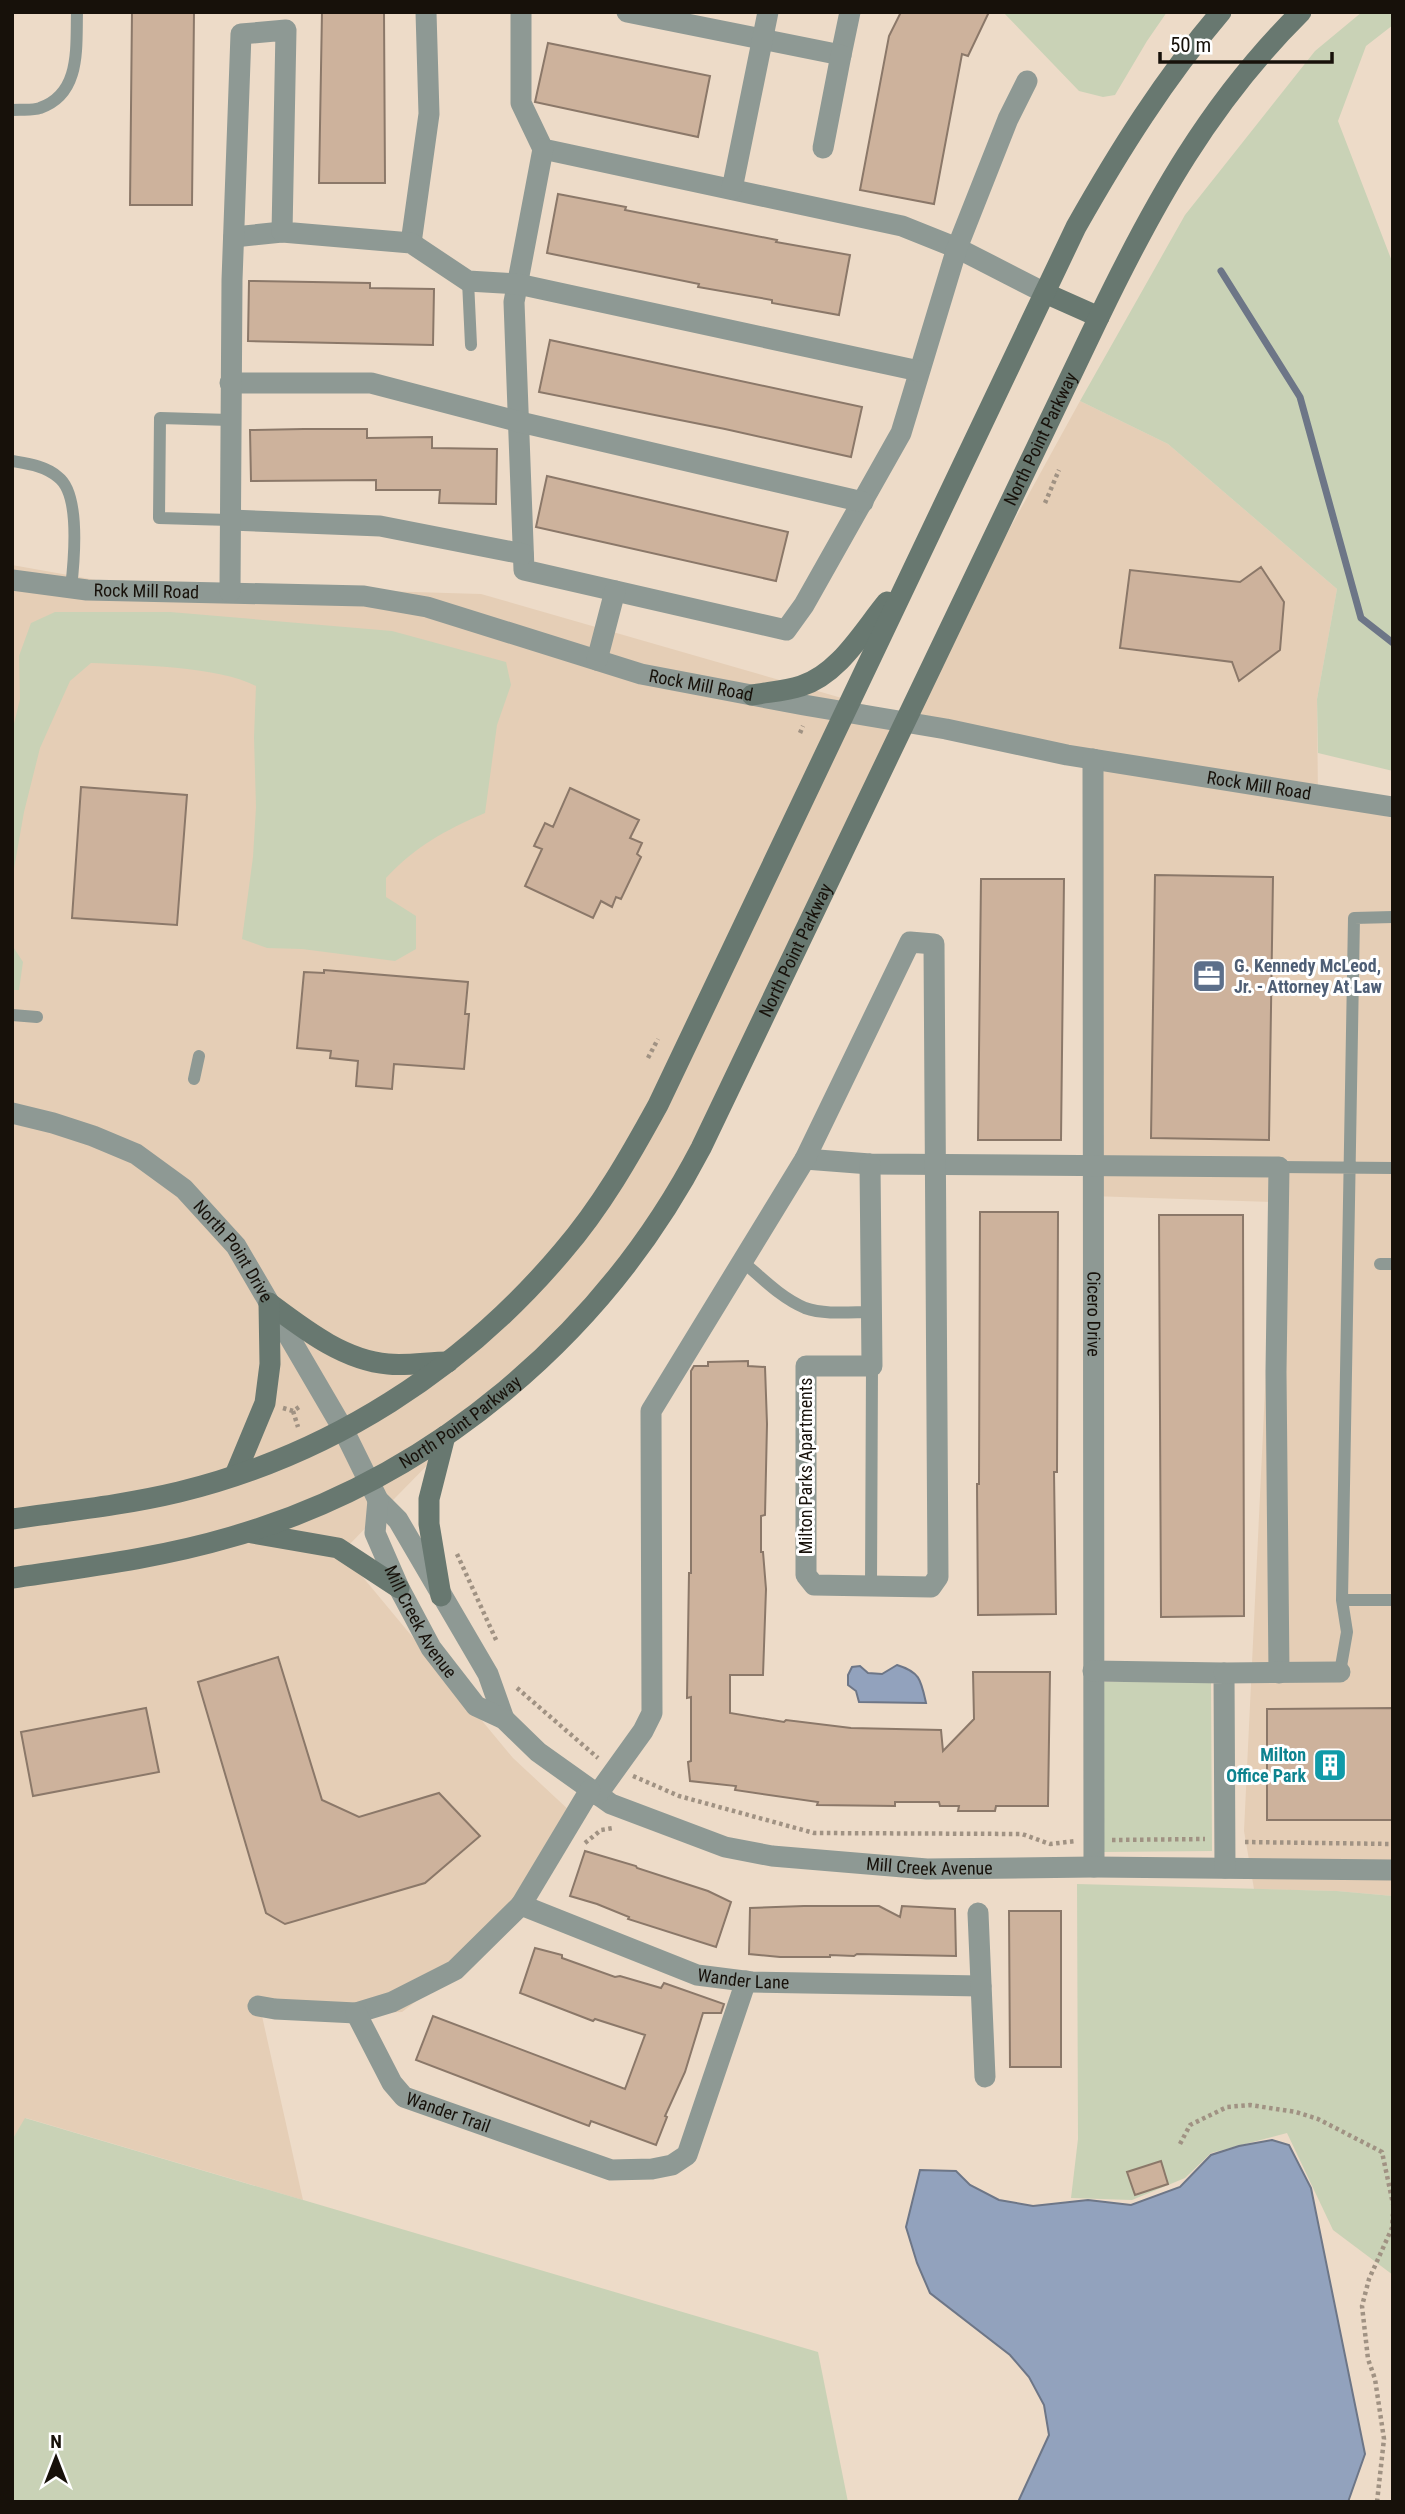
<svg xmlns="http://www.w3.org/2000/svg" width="1405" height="2514" font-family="'Roboto Condensed',sans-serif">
  <rect width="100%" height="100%" fill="#eddbc8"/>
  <path fill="#e5ceb6" d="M1080 401 1168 444 1337 589 1317 699 1318 799 1393 818V1896L1337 1891 1254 1889 1244 1831 1274 1202 1091 1196 1090 754 912 719 665 1223 342 1552 513 1758 571 1812 509 1930 402 2012 262 2016 303 2200 26 2118 12 2140V565L113 583 481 594 911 718 953 632Z"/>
  <path fill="#c9d2b6" d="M1003 12H1167L1147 41 1115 95 1103 97 1079 91Z
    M1362 12H1393V25L1366 46 1338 121 1393 264V771L1318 753 1317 699 1337 589 1168 444 1080 401 1185 215 1315 51Z
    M55 612H170L392 631 506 662 511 685 497 725 485 813C444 831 417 845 386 878V897L416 916V949L395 961 302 949 267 948 242 939 253 857 256 807 254 737 256 686C217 666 136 665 91 663L70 681 40 748 24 812 12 880V732L20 699 19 656 31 623Z
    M12 945 23 962 19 990H12Z
    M1103 1682H1211L1212 1851 1104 1852Z
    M1077 1884 1337 1891 1393 1896V2275L1333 2230 1287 2133 1211 2153 1185 2178 1132 2200 1071 2198 1078 2139Z
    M25 2118 818 2352 848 2502H12V2140Z"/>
  <path fill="#92a2bd" stroke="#6d7687" stroke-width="2" d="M897 1665C920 1672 921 1680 926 1703L859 1702 856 1691 848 1685V1675L852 1667 860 1666 868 1673 882 1674Z
    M1272 2140 1289 2145 1311 2188 1365 2454 1348 2502H1018L1049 2435 1044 2405 1029 2377 1010 2355 930 2293 917 2263 906 2227 920 2170 956 2171 970 2185 999 2200 1033 2206 1088 2200 1131 2205 1180 2187 1211 2155 1239 2146Z"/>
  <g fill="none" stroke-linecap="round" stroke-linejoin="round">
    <path stroke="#6d7687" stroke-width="7" d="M1221 271 1300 397 1361 618 1393 643"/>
  </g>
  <path fill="#cdb29c" stroke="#8b7869" stroke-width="2" d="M132 12H194L192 205H130Z
    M322 12H384L385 183H319Z
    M901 12H989L968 56 962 54 934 204 860 190 889 36Z
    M548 43 710 76 698 137 535 102Z
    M558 194 626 207 625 210 777 240 776 242 850 255 839 315 772 303V300L698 287 699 284 547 253Z
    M249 281 370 283V288L434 289 433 345 248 341Z
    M550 340 862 407 851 457 725 429 539 392Z
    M304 429H367V438L432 437V448L497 449 496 504 439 503 440 490H376V480L251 481 250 430Z
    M547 476 788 532 776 581 536 527Z
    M1261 567 1284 602 1280 650 1239 681 1232 662 1120 648 1130 570 1240 582Z
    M81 787 187 795 177 925 72 918Z
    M570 788 639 820 630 838 642 843 637 854 641 857 621 899 616 897 612 907 601 901 593 918 525 886 542 849 534 846 545 823 553 827Z
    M1155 875 1273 877 1269 1140 1151 1138Z
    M981 879H1064L1061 1140H978Z
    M324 970 468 982 465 1014H469L464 1069 394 1064 392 1089 356 1086 358 1061 330 1058 331 1051 297 1048 304 972 324 973Z
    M980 1212H1058L1057 1472H1054L1056 1614 978 1615 977 1484H979Z
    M1159 1215H1243L1244 1616 1161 1617Z
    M748 1361V1366L765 1367 767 1424 765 1515 761 1516V1552H763L766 1589 763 1675H730V1713L784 1722 786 1720 851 1728 941 1730 943 1751 974 1719 973 1672H1050L1048 1806H996L995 1811H958L959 1806H940L939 1802H895V1806L817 1805 818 1802 735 1790 736 1786 690 1781 688 1762 691 1761V1697L687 1698 689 1573H691V1371L694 1366H708V1362Z
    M278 1657 322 1800 359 1817 439 1793 480 1836 425 1883 285 1924 266 1913 198 1682Z
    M146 1708 159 1772 33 1796 21 1732Z
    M1393 1708V1820H1267V1709Z
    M585 1851 636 1866 637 1868 708 1891 731 1902 716 1947 628 1919 629 1917 597 1904 570 1896Z
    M804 1906H879L900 1917 902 1906 955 1909 956 1956 857 1954 854 1956 830 1955V1957H780L749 1954 750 1908Z
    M1009 1911H1061V2067H1010Z
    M535 1948 562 1955V1958L615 1977 620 1976 661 1988 664 1983 724 2004 721 2013H703L685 2072 665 2116 667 2117 656 2145 591 2121 589 2126 416 2060 433 2016 625 2089 645 2035 595 2019 593 2021 520 1993Z
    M1161 2161 1168 2184 1135 2195 1127 2172Z"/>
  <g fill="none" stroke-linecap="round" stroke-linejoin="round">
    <path stroke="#a09283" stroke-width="4.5" stroke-dasharray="3.5 3.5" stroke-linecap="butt" d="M1045 503 1059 470
      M800 733 803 726
      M648 1058 658 1039
      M283 1408 293 1411 299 1407
      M293 1411 298 1427
      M457 1554 497 1642
      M517 1688 598 1758
      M633 1776 679 1796 814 1833 1022 1834 1050 1844 1076 1841
      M1112 1840 1205 1839
      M1245 1842 1393 1844
      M585 1843 601 1830 613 1828
      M1180 2144 1190 2125 1227 2107 1250 2105 1296 2112 1318 2119 1382 2152 1393 2204
      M1377 2502 1384 2439 1375 2379 1368 2359 1362 2306 1369 2279 1392 2228 1393 2214"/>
    <path stroke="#8e9994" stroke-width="12" d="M12 110C21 109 32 111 40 108 81 94 76 48 77 12
      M468 281 471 345
      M230 420 160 418 159 518 230 520
      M12 461C29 464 45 466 58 477 81 494 74 562 71 588
      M12 1015 37 1017
      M194 1079 199 1056
      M1279 1167 1393 1168
      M742 1261C762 1278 781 1298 805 1308 825 1315 851 1312 872 1312
      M1380 1264H1393
      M871 1586 872 1366
      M1342 1600H1393
      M1340 1672 1347 1632 1342 1600 1354 918 1393 917"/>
    <g stroke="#8e9994" stroke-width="21">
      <path d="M521 12V103L543 149 902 226 957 248 1045 293"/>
      <path d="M627 12 841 55 850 12"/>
      <path d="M823 148 841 55"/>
      <path d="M543 149 514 302 524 570 786 630 804 605 901 433 957 248 1008 119 1027 81"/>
      <path d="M732 189 768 12"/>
      <path d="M234 237 282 232"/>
      <path d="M411 243 429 114 426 12"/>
      <path d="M230 383H371L520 422 863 502"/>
      <path d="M230 520 380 526 523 554"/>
      <path id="s1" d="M12 580 87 590 364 596 427 607 641 674 804 705 946 729 1067 755 1393 807"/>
      <path d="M230 592 232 280 241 34 286 30 282 232 411 243 468 281 518 284 919 371"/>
      <path d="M597 660 615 591"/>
      <path id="s2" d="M1093 759 1094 1867"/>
      <path id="s3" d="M12 1113 53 1123 93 1136 136 1154 184 1189 236 1246 343 1429 378 1500 398 1520 488 1674 504 1719"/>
      <path d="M805 1159 870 1164 1279 1167 1276 1372 1279 1673"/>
      <path id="s4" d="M378 1500 375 1533 399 1588 431 1648 476 1706 504 1719 538 1752 611 1804 725 1847 772 1856 927 1869 1094 1867 1393 1870"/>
      <path d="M1093 1671 1224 1673 1225 1868"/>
      <path d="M1224 1673 1340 1672"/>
      <path d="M597 1795 643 1731 652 1713 651 1411 805 1159 910 942 934 944 938 1577 931 1587 814 1585 806 1575V1366H872L870 1164"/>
      <path id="s5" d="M521 1905 697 1975 752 1982 981 1986"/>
      <path d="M978 1913 985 2077"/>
      <path d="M258 2006 275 2009 356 2013 392 2002 455 1970 521 1905 590 1790"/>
      <path id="s6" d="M356 2013 392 2083 404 2097 611 2170 652 2169 672 2165 687 2155 746 1981"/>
    </g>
    <g stroke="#687870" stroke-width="21">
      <path d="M1045 293 1099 317"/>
      <path d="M752 695C768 692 786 691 801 686 839 674 863 631 887 602"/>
      <path d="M269 1303C304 1329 343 1360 388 1364 407 1366 429 1362 448 1362"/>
      <path d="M235 1475 265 1403 270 1364 269 1303"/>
      <path d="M12 1519C68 1511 125 1505 179 1492 330 1455 463 1370 563 1251 601 1207 630 1156 658 1105L1076 227C1119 151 1164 79 1221 12"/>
      <path d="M252 1533 338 1548 399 1588"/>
      <path id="s7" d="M12 1578C86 1567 160 1558 231 1537 433 1479 604 1334 701 1148L1099 317C1154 203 1210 102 1301 12"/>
      <path d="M441 1596 429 1524V1499L445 1436"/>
    </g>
  </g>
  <defs>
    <g id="office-square" transform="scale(1.75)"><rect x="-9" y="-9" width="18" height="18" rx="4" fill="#5c6f8a" stroke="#fff"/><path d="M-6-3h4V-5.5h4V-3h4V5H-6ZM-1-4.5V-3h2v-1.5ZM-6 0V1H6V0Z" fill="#fff"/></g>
    <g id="building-square" transform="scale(1.75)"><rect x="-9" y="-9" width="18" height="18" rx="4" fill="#0f9aa8" stroke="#fff"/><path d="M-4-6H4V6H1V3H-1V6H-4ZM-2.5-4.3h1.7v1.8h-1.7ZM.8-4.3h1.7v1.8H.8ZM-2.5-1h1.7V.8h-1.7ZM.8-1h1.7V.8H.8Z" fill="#fff"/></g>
  </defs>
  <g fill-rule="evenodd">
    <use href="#office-square" x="1209" y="976"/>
    <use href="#building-square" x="1330" y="1765"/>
  </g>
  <g text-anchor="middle" stroke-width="6" stroke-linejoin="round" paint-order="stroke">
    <g font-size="18" fill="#17110a" stroke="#fff">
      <text dy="6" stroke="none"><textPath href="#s7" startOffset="1636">North Point Parkway</textPath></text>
      <text dy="6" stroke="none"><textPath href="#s1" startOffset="135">Rock Mill Road</textPath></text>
      <text dy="6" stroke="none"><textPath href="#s1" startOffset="702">Rock Mill Road</textPath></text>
      <text dy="6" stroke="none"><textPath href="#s1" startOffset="1269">Rock Mill Road</textPath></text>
      <text dy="6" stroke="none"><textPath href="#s7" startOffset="1069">North Point Parkway</textPath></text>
      <text dy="6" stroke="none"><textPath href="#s3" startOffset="270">North Point Drive</textPath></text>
      <text dy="6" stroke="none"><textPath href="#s2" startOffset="555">Cicero Drive</textPath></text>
      <text dy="6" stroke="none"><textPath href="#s7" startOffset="481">North Point Parkway</textPath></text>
      <text transform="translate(806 1466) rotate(-90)" y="6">Milton Parks Apartments</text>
      <text dy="6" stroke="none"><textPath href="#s4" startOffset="133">Mill Creek Avenue</textPath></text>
      <text dy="6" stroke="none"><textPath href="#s4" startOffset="730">Mill Creek Avenue</textPath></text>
      <text dy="6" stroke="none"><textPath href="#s5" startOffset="236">Wander Lane</textPath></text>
      <text dy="6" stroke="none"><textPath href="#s6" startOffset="144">Wander Trail</textPath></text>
    </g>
    <g font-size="18" font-weight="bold" fill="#4e5e75" stroke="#fff" text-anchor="start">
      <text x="1234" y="972">G. Kennedy McLeod,<tspan x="1234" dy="21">Jr. - Attorney At Law</tspan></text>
    </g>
    <g font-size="18" font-weight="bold" fill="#0d838f" stroke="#fff" text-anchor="end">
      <text x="1306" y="1761">Milton<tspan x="1306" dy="21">Office Park</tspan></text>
    </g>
  </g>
  <rect width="1405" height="2514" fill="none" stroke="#17110a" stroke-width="28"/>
  <g transform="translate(56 2458)" stroke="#ffffff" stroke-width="5" paint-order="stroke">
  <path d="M0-5L12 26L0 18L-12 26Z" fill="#17110a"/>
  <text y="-10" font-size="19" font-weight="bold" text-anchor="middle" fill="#17110a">N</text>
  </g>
  <path d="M1160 52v10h172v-10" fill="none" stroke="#17110a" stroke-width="3.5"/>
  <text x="1170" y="52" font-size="21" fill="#17110a" stroke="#ffffff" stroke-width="5" paint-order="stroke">50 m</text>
</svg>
